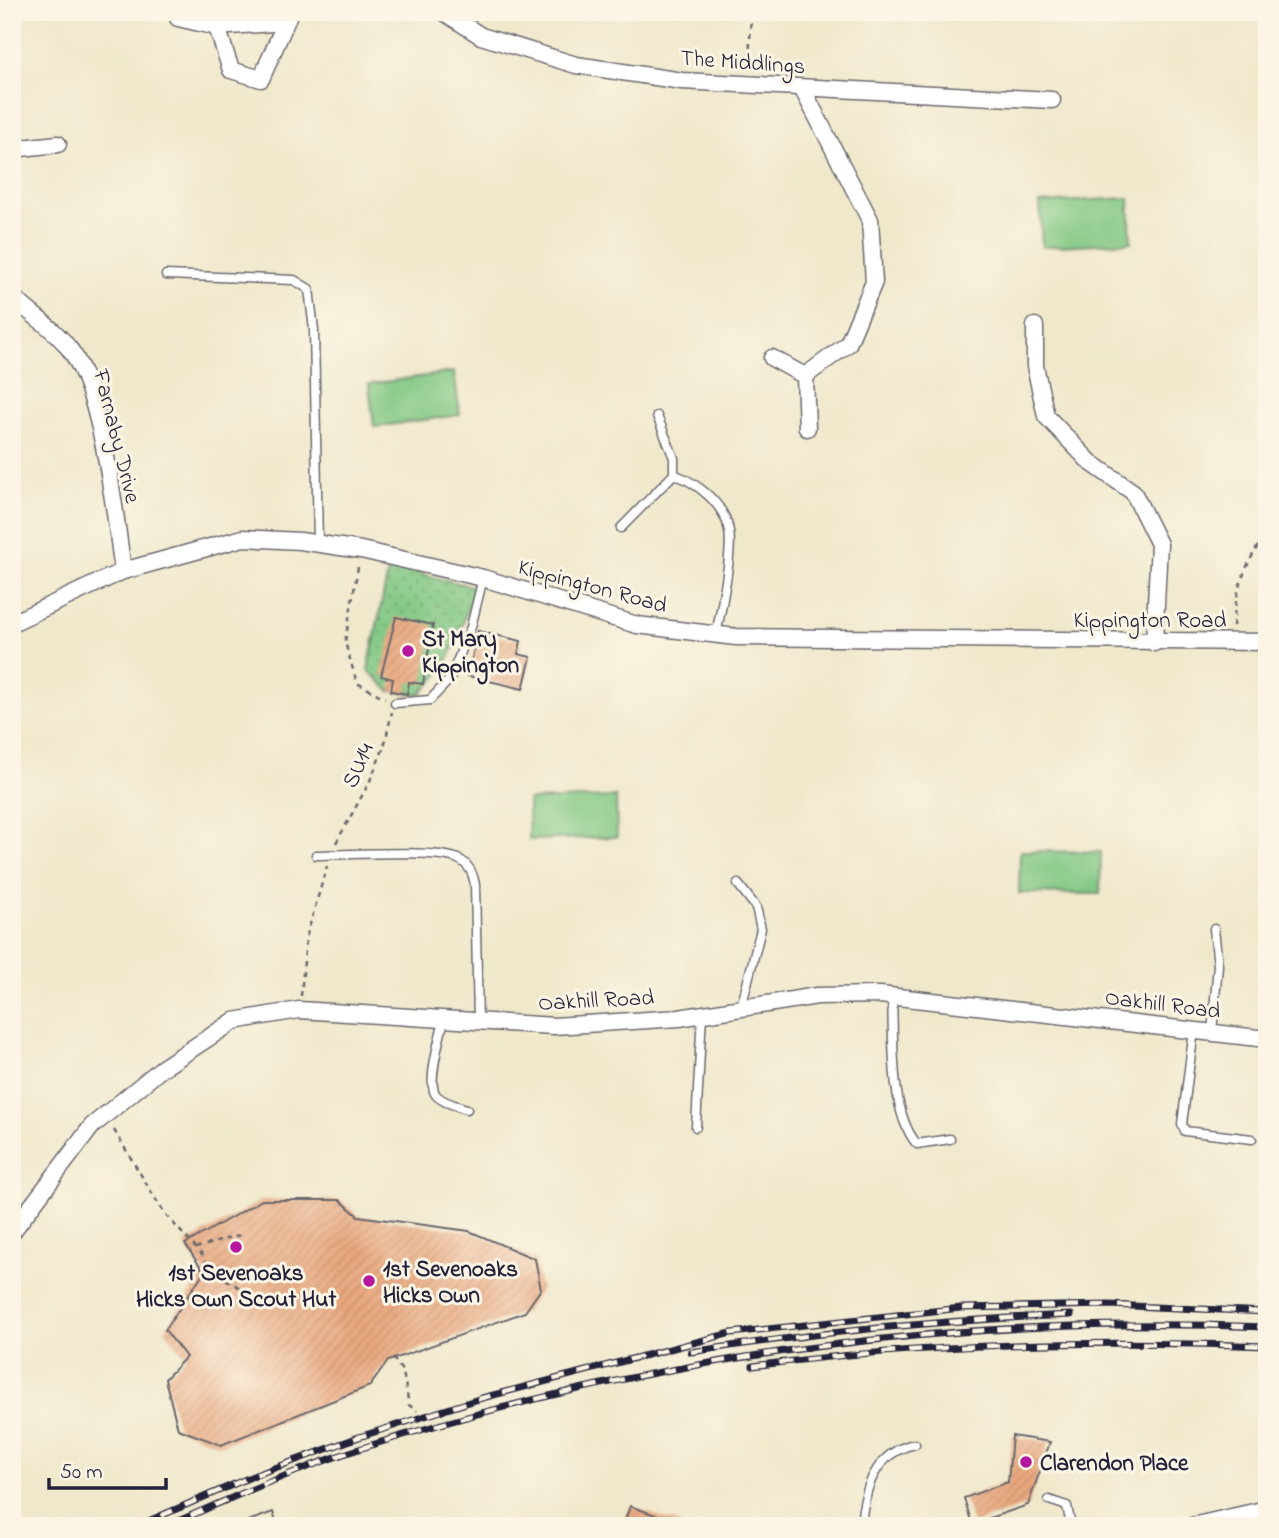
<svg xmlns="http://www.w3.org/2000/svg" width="1279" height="1538" font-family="'Indie Flower',sans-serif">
  <defs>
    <pattern id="green-dots" width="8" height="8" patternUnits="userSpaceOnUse" patternTransform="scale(1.75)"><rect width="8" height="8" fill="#81c783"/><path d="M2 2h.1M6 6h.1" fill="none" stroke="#69a16c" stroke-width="1.8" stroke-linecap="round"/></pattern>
    <pattern id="building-hatch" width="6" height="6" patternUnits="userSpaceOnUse" patternTransform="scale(1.75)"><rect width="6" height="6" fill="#e9a87e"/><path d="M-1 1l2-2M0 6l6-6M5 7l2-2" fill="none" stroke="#c8906e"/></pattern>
  </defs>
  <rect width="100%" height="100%" fill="#fcf5e5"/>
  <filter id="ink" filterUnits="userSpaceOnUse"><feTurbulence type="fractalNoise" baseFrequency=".0143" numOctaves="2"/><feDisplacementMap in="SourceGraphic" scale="14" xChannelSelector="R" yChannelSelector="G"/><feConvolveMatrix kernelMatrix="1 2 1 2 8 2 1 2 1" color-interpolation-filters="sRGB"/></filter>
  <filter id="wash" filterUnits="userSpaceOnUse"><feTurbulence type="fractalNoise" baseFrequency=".00686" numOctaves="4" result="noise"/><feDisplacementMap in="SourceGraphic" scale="28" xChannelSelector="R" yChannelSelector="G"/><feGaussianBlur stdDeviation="1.57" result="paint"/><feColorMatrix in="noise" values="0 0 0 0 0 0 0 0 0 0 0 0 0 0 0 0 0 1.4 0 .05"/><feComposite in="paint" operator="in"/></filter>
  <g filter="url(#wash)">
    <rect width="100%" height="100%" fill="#efe8cb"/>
    <path fill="url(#green-dots)" stroke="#52745f" stroke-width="2" d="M389 566 474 587C462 627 452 669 418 695L390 691 368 670Z"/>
    <path fill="#81c783" stroke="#52745f" stroke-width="2" d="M1129 198 1131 242 1042 247 1040 203Z
      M454 372 460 415 374 427 369 384Z
      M616 797 617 837 529 840 528 800Z
      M1020 851 1101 852 1100 894 1019 893Z"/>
    <g id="blocks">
      <path fill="url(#building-hatch)" d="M396 617 433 625 423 684 409 682 407 694 391 691 393 679 381 676Z
        M478 631 521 641 518 654 531 657 523 689 468 676Z
        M262 1200H340L358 1216 469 1231 535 1259 541 1289 525 1312 388 1361 370 1386 221 1445 178 1429 165 1379 186 1357 165 1330 204 1272 185 1244Z
        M1012 1436 1050 1442 1028 1505 972 1524 964 1498 1008 1482Z
        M630 1506 680 1524V1526H623Z
        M273 1512 278 1526H240V1524Z"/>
    </g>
  </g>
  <g filter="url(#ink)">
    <use href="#blocks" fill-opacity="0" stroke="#6a676d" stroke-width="2"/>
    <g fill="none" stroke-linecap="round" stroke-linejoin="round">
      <g stroke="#6a676d" stroke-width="11">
        <path id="lane" d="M166 275 294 280 309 289 314 330 318 544
          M657 416 674 458V474
          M674 474C697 483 725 504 729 531 733 551 721 612 716 634
          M621 528 674 474
          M395 703 430 700 450 679 471 627 483 578
          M316 855C345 855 436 849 458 859 469 864 473 873 475 885L478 1021
          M738 884 756 907 761 929 741 1008
          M892 996C894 1038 889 1112 917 1144L950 1139
          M444 1019C441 1035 426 1083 436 1095 443 1103 458 1106 467 1109
          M1194 1030 1182 1124 1185 1131 1252 1139
          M1212 1032 1218 965 1214 929
          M696 1127 702 1014
          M1049 1500 1067 1506 1071 1526
          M861 1526C864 1489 875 1452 915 1444"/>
      </g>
      <g stroke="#6a676d" stroke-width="19">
        <path id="street" d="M444 12 481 36 576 65 682 81 1052 100
          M178 18 217 27 286 22 289 14
          M217 27 231 70 261 79 286 22
          M12 149 58 144
          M12 296C32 316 55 328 71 351 103 396 115 515 123 571
          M1035 326V366L1046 416 1090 462 1133 492 1159 544 1154 643
          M772 358 805 376 848 344 874 282 870 220 802 88
          M805 376 807 428
          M12 623 123 571 243 538 300 541 361 550 483 578 637 625 736 637 1267 642
          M12 1232 92 1126 161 1069 234 1021 299 1010 554 1026 679 1018 817 996 880 995 1267 1039
          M1192 1526 1267 1509"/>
      </g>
      <path stroke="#6a676d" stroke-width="2.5" stroke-dasharray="5 5" stroke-linecap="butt" d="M749 68 751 12
        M358 567 345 642 357 683 385 698
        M1233 626C1236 586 1245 565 1267 532
        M336 843 369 783 384 747 392 712
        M301 996 306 938 327 866
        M114 1130 164 1213 204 1257 207 1267 220 1270
        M196 1248 240 1235 241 1238
        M209 1269 240 1288
        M393 1358 403 1372 409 1405 417 1411"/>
      <use href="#lane" stroke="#fff" stroke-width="8"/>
      <use href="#street" stroke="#fff" stroke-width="16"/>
      <g stroke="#22223b" stroke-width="7">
        <path id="rail" d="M691 1352C817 1332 944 1320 1071 1315
          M753 1366C924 1343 1094 1340 1267 1346
          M137 1526 253 1476 359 1437 482 1398 731 1333 961 1308 1109 1305 1267 1312
          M167 1526C231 1498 296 1469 362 1448 653 1355 962 1314 1267 1327"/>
      </g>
      <use href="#rail" stroke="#fcf5e5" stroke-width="4.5" stroke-dasharray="13" stroke-linecap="butt"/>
    </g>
  </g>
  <g fill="#b5179e" stroke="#fcf5e5" stroke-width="2.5">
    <circle cx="408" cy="651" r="7"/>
    <circle cx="236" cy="1247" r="7"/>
    <circle cx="369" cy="1281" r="7"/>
    <circle cx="1026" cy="1462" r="7"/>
  </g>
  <g text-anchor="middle" stroke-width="6" stroke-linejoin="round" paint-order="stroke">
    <g font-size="23" fill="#22223b" stroke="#fcf5e5">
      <text transform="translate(743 61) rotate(4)" y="8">The Middlings</text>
      <text transform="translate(118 436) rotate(76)" y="8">Farnaby Drive</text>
      <text transform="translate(593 585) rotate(15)" y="8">Kippington Road</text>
      <text x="1150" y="627">Kippington Road</text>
      <text transform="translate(357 765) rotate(-66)" y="8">SU14</text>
      <text transform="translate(596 999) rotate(-3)" y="8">Oakhill Road</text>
      <text transform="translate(1163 1003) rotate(7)" y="8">Oakhill Road</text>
    </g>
    <g font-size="23" font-weight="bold" fill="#22223b" stroke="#fcf5e5" text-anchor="start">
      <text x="422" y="646">St Mary<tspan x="422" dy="26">Kippington</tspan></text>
      <text x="383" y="1276">1st Sevenoaks<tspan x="383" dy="26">Hicks Own</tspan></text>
      <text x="236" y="1280" text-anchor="middle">1st Sevenoaks<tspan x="236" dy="26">Hicks Own Scout Hut</tspan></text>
      <text x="1040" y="1470">Clarendon Place</text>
    </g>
  </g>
  <rect width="1279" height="1538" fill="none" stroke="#fcf5e5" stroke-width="42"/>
  <path d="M49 1478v10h117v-10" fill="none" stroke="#22223b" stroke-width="3.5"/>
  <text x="60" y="1478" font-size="21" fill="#22223b" stroke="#fcf5e5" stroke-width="5" paint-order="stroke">50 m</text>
</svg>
